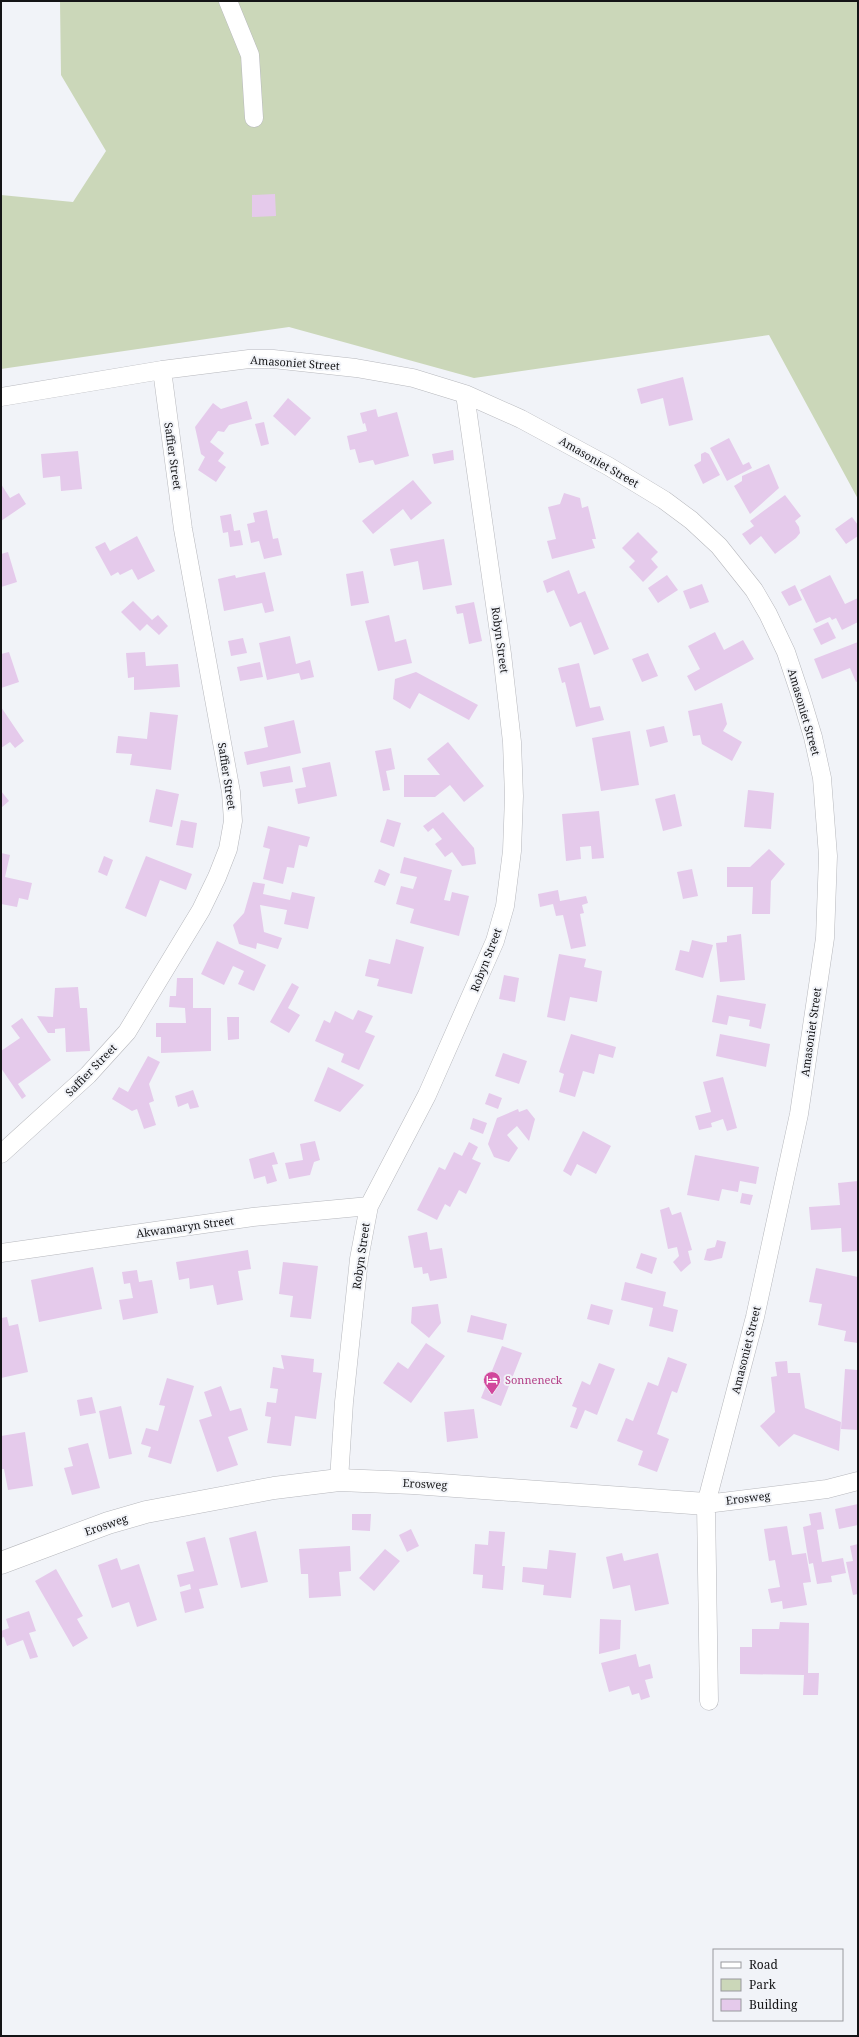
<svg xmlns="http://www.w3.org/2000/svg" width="859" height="2037" font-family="'Noto Serif',serif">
  <rect width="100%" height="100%" fill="#f1f3f8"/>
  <path fill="#cbd7b9" d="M60 1H858V499L769 335 474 378 289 327 1 369V195L73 202 106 151 61 75Z"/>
  <path fill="#e5caeb" d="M275 194 276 216 252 217V195Z
    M683 377 693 420 669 426 663 398 641 404 637 389Z
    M288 398 311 418 295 436 273 416Z
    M247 401 252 419 229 425 224 432 218 431 210 442 224 453 218 461 226 467 216 482 198 470 205 457 201 454 195 427 213 403 221 409Z
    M376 409 378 417 397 412 409 456 375 465 373 460 359 463 355 449 350 450 347 436 367 431 365 423 363 424 360 413Z
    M264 422 269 444 261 446 255 424Z
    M729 438 743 465 749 462 752 468 727 481 710 448Z
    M453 450 454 460 434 464 432 454Z
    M78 451 82 489 61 491 60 476 43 478 41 454Z
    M705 452 709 454 720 475 703 484 694 465 701 461V454Z
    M769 464 779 488 750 514 734 486 742 481V476Z
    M413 480 432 503 411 520 403 509 373 534 362 521Z
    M1 484 10 498 19 493 26 504 1 521Z
    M564 493 580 498 582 508 588 506 596 539H592L595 548 552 559 547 541 556 539 548 507 560 504Z
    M785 495 801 516 795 521 799 527 800 533 796 538 775 554 761 536 750 545 742 534 754 526 750 521Z
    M267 510 273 539 278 538 282 555 264 559 259 541 251 543 247 524 255 522 253 513Z
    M231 514 234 531 240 530 243 545 230 547 228 532 223 533 220 516Z
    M852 517 858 525V536L846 544 835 529Z
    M638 532 658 552 651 559 658 567 643 582 629 567 635 561 622 548Z
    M137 536 155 571 138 580 132 569 120 575 118 572 111 576 95 547 105 542 110 551Z
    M444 539 452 585 423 590 418 561 394 566 390 549Z
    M8 552 17 582 1 587V554Z
    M569 570 578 594 585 591 609 649 594 655 581 622 570 627 554 590 547 593 543 581Z
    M363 571 369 603 351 606 346 574Z
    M265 572 274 611 265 613 262 603 224 611 218 579 235 575 236 578Z
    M667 575 678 590 658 603 648 588Z
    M830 575 845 604 858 598V622L842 630 836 618 832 620 830 617 816 623 800 590Z
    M702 584 709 602 690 609 683 591Z
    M795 585 802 600 789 606 781 592Z
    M133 601 152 620 158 615 168 626 159 635 147 624 140 631 121 612Z
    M474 602 482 641 469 644 463 613 457 614 455 606Z
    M389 615 395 642 406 639 412 663 378 671 365 621Z
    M828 622 836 638 821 645 813 629Z
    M715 632 724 650 743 640 754 659 695 691 687 676 700 669 688 646Z
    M290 636 296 664 310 660 314 677 301 680 299 673 267 680 259 643Z
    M243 638 247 653 231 656 228 641Z
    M858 642V681L856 682 850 668 822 679 814 659Z
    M9 652 19 682 1 688V654Z
    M145 652 146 666 178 664 180 687 134 690V677L128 678 126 653Z
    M648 653 658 676 642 682 632 659Z
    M260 662 263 677 240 681 237 667Z
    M579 663 590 708 600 706 604 720 576 727 565 682 562 683 558 668Z
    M416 672 478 705 469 720 419 693 410 709 393 699 395 679Z
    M722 703 727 724 723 731 742 742 732 761 702 744 700 735 693 736 688 711Z
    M1 707 24 741 15 748 10 742 1 748Z
    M150 712 178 715 171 770 130 765 132 754 116 753 118 736 147 739Z
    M294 720 301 753 247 765 244 752 268 747 264 727Z
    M664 726 668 742 650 747 646 730Z
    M630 731 639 785 601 791 592 738Z
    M448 742 484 786 464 802 450 785 435 797H404V775H440L427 759Z
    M391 748 395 769 386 771 390 790 383 791 375 751Z
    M330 762 337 796 298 804 295 789 306 787 302 768Z
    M290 766 293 782 263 787 260 772Z
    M156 789 179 794 172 827 149 822Z
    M748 790 774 793 771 829 744 827Z
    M1 791 9 801 1 808Z
    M675 794 682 826 663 831 655 799Z
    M599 811 604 858 592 859 591 846 580 847 581 859 566 861 562 814Z
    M443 812 474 848 476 864 462 866 452 852 445 857 435 844 442 839 433 828 428 832 423 826Z
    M387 819 401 823 394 847 380 842Z
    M181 820 197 823 193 848 176 845Z
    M268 826 310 837 307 847 299 845 294 868 287 867 283 884 263 879 270 849 263 847Z
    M769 849 785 864 771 881 770 914H752L753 887H727V867H750Z
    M1 853 10 855 5 877 32 883 28 900 19 898 17 907 1 904Z
    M104 856 113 860 107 876 98 872Z
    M146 856 192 874 186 890 160 880 146 917 125 908Z
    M404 857 452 870 444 900 450 901 452 892 469 896 459 936 410 923 414 909 396 904 401 886 413 889 417 877 400 873Z
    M379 869 390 874 385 886 374 882Z
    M692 869 698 896 683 899 677 872Z
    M253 882 265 884 263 894 290 900 292 892 315 897 308 929 284 924 287 910 260 905 264 932 282 938 278 949 257 943 256 949 239 944 233 925 244 913Z
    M558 890 560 901 586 896 588 903 582 905 584 913 580 914 586 946 571 949 563 915 556 916 553 904 540 907 538 894Z
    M741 934 745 980 720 982 716 943 727 942V936Z
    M396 939 424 947 412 994 377 986 379 979 365 976 369 959 390 964Z
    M692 940 713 945 703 978 675 970 680 950 689 952Z
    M217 941 266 965 254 991 238 984 244 971 233 966 224 985 201 974Z
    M559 954 586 959 584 967 602 971 597 1002 570 997 565 1021 547 1017Z
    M504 975 519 978 515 1002 499 999Z
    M177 978H193V1008H211V1051L161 1053V1037H156V1023H186L185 1008 169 1007 170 996H176Z
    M292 983 299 987 288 1008 300 1015 289 1033 270 1022Z
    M78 987 80 1008H87L90 1051 66 1052 65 1028 55 1029V1033H48L37 1016 53 1017 55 988Z
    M717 995 766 1004 761 1029 749 1026 750 1020 729 1016 727 1025 712 1022Z
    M358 1010 373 1016 365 1032 375 1036 359 1070 341 1062 344 1054 315 1041 324 1020 330 1023 335 1011 353 1020Z
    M227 1017H239V1039L228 1040Z
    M22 1018 51 1060 18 1084 26 1096 22 1099 1 1068V1051L20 1038 11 1026Z
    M571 1034 616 1047 613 1058 599 1054 594 1074 583 1071 575 1097 559 1092 564 1074 559 1072Z
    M720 1034 770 1044 766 1067 716 1056Z
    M503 1053 527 1061 519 1084 495 1076Z
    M148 1056 160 1062 149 1084 154 1101 149 1103 156 1125 144 1129 137 1109 132 1111 112 1099 119 1087 128 1092Z
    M328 1067 364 1085 340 1112 314 1101Z
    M723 1077 737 1128 727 1131 723 1119 711 1123 712 1127 699 1130 695 1116 711 1112 703 1082Z
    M193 1090 199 1107 190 1109 188 1103 178 1107 175 1096Z
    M489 1093 502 1098 498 1109 485 1104Z
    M518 1109 519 1112 527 1109 535 1119 529 1141 517 1126 507 1135 518 1148 509 1162 494 1157 488 1144 497 1118Z
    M473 1118 487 1123 483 1134 470 1129Z
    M583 1131 611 1146 596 1174 577 1164 571 1176 563 1171Z
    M315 1141 320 1160 314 1162 310 1175 289 1179 285 1163 303 1160 300 1144Z
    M469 1142 478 1147 472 1159 481 1163 466 1194 459 1190 450 1207 445 1204 437 1220 417 1210 439 1167 445 1170 454 1152 462 1156Z
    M274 1152 278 1164 272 1165 277 1181 267 1184 265 1176 254 1179 249 1159Z
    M695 1155 759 1167 756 1184 740 1181 738 1192 722 1189 719 1201 687 1195Z
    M858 1181V1251L842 1252 841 1228 811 1230 809 1207 840 1205 838 1183Z
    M742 1193 753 1195 750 1205 740 1203Z
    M669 1207 672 1215 681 1212 692 1250 688 1251 691 1263 681 1272 673 1262 679 1256 677 1247 668 1249 660 1210Z
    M427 1232 430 1250 442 1248 447 1278 430 1281 428 1273 423 1274 422 1267 414 1268 408 1236Z
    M717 1240 726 1242 722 1258 710 1261 704 1260 707 1249 715 1247Z
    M248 1250 251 1269 238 1271 243 1300 217 1305 213 1285 190 1289 189 1278 179 1280 176 1262Z
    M641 1253 657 1258 652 1274 636 1268Z
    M283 1262 318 1266 311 1319 290 1317 293 1296 279 1294Z
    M93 1267 102 1309 39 1322 31 1280Z
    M816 1268 858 1277V1343L844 1341 846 1331 818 1325 822 1304 809 1302Z
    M137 1270 139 1282 152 1280 158 1313 123 1320 119 1300 133 1298 130 1283 124 1284 122 1272Z
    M625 1282 666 1292 663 1306 678 1310 673 1332 649 1326 653 1308 621 1300Z
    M438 1304 441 1323 429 1338 411 1323 412 1307Z
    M591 1304 613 1310 609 1325 587 1319Z
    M471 1315 507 1324 503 1340 467 1332Z
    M7 1317 9 1326 18 1324 28 1372 1 1378V1318Z
    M426 1343 445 1356 411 1403 383 1383 398 1362 408 1369Z
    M502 1346 522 1353 501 1406 481 1398Z
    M281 1355 314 1359 313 1372 322 1373 316 1419 295 1416 291 1446 267 1443 271 1417 265 1416 267 1402 276 1403 278 1389 270 1388 273 1367 284 1369Z
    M668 1357 687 1364 677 1393 672 1391 657 1434 669 1439 657 1472 638 1465 643 1451 617 1441 626 1418 633 1421 648 1382 658 1386Z
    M787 1361 788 1373H800L805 1408 841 1422 839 1451 794 1434 779 1447 760 1426 775 1412 771 1377 777 1376 775 1362Z
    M599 1363 615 1369 597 1415 585 1410 577 1429 570 1427 577 1408 572 1406 582 1381 590 1385Z
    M845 1369 857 1370 858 1430 841 1429Z
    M167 1378 194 1386 171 1464 148 1457 151 1447 141 1444 146 1428 158 1431 165 1406 159 1405Z
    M221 1386 230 1411 241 1408 248 1430 228 1437 238 1465 217 1472 199 1420 212 1416 204 1392Z
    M92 1397 96 1413 80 1416 77 1400Z
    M121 1406 132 1454 109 1459 99 1411Z
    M474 1409 478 1438 447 1442 444 1412Z
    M25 1432 33 1486 8 1490 4 1469H1V1436Z
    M88 1443 100 1488 72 1495 64 1468 73 1466 68 1448Z
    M858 1504V1525L839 1529 835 1509Z
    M821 1512 824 1529 817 1530 822 1562 843 1558 846 1573 831 1576 832 1582 817 1584 813 1563 809 1564 803 1527 811 1525 809 1514Z
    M352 1514H371L370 1531 352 1530Z
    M787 1526 792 1555 806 1553 811 1582 803 1583 807 1605 783 1609 782 1601 771 1603 768 1589 780 1587 775 1560 769 1561 764 1529Z
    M411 1529 419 1546 407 1552 399 1535Z
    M256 1531 268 1582 241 1588 229 1538Z
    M489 1531 505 1532 502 1566H505L503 1590 482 1588 483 1575 473 1574 475 1544 488 1545Z
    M205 1537 218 1585 199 1589 204 1608 185 1613 180 1592 191 1589 190 1584 180 1587 177 1575 194 1571 186 1542Z
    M858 1544V1594L853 1595 846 1562 853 1561 850 1546Z
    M350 1546 351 1571 339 1572 341 1596 309 1598 308 1574H301L299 1549Z
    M385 1549 400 1561 374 1591 359 1578Z
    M549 1550 576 1553 571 1598 543 1595 544 1585 522 1582 523 1567 547 1569Z
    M622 1553 624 1561 658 1553 669 1604 635 1611 630 1585 613 1589 606 1557Z
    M117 1558 121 1570 139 1564 157 1620 137 1627 129 1602 112 1608 98 1565Z
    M56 1569 83 1616 77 1619 88 1638 73 1647 35 1581Z
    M29 1611 36 1631 29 1633 38 1657 30 1659 23 1640 7 1646 4 1637 1 1638V1631L9 1628 6 1619Z
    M600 1619 621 1620 620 1649 599 1654Z
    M780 1622 809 1623 808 1673H819L818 1695H803L804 1675 740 1674V1647H752V1629H779Z
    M636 1654 639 1667 650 1664 653 1678 645 1680 650 1697 641 1700 639 1693 632 1695 629 1686 609 1692 601 1663Z"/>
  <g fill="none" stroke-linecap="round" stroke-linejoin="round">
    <g stroke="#b7b8bd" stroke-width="19">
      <path id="minor" d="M228 1 250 55 254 118
        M1 397 162 370 249 359H273L356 368 413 378 465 394 521 419 608 466 664 500 691 520 719 546 754 590 768 614 786 652 801 697 813 737 822 778 828 856 825 938 799 1114 755 1317 706 1504 709 1701
        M1 1154 88 1075 127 1032 201 910 217 877 228 849 233 821 231 792 183 529 162 370
        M1 1253 253 1217 369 1206
        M339 1480 344 1402 359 1259 369 1206 427 1095 495 941 505 906 512 851 514 796 512 742 502 654 465 394
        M706 1504 827 1489 858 1481"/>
    </g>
    <g stroke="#b7b8bd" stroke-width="23">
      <path id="tertiary" d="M1 1563 108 1523 146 1512 274 1488 339 1480 413 1483 706 1504"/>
    </g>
    <use href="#minor" stroke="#fff" stroke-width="18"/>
    <use href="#tertiary" stroke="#fff" stroke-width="22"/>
  </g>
  <defs>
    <g id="hotel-pin" transform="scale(0.9)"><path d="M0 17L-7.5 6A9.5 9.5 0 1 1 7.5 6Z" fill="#d1479c" stroke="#f1f3f8"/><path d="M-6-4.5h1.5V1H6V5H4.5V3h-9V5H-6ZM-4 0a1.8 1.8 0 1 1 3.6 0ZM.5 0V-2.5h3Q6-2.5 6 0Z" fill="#fff"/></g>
  </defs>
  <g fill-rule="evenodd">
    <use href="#hotel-pin" x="492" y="1380"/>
  </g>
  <g text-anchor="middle" stroke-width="4" stroke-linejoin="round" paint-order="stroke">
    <g font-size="11" fill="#141416" stroke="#f1f3f8">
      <text transform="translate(295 363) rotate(4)" y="4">Amasoniet Street</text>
      <text transform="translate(173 456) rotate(82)" y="4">Saffier Street</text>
      <text transform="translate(599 462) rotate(30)" y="4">Amasoniet Street</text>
      <text transform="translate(500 640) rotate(82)" y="4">Robyn Street</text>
      <text transform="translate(804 712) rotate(74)" y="4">Amasoniet Street</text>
      <text transform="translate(227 776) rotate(81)" y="4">Saffier Street</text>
      <text transform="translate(486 960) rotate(-69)" y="4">Robyn Street</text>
      <text transform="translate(811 1032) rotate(-82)" y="4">Amasoniet Street</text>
      <text transform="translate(91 1070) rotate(-46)" y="4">Saffier Street</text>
      <text transform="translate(185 1227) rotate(-8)" y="4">Akwamaryn Street</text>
      <text transform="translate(361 1256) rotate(-82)" y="4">Robyn Street</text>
      <text transform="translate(746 1350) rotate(-76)" y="4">Amasoniet Street</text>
      <text transform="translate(425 1484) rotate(3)" y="4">Erosweg</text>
      <text transform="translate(748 1498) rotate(-7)" y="4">Erosweg</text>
      <text transform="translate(106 1525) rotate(-19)" y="4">Erosweg</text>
    </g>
    <g font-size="11" fill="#b23c85" stroke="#f1f3f8" text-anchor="start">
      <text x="505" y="1384">Sonneneck</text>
    </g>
  </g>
  <rect width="859" height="2037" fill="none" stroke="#141416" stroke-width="4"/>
  <rect x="713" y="1949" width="130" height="72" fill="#f1f3f8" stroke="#999a9e"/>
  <rect x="721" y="1962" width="20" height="6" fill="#ffffff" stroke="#999a9e"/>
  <text x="749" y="1969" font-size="12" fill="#141416">Road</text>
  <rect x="721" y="1979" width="20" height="12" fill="#cbd7b9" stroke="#999a9e"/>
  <text x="749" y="1989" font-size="12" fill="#141416">Park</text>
  <rect x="721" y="1999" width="20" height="12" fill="#e5caeb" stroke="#999a9e"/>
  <text x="749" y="2009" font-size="12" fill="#141416">Building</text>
</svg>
